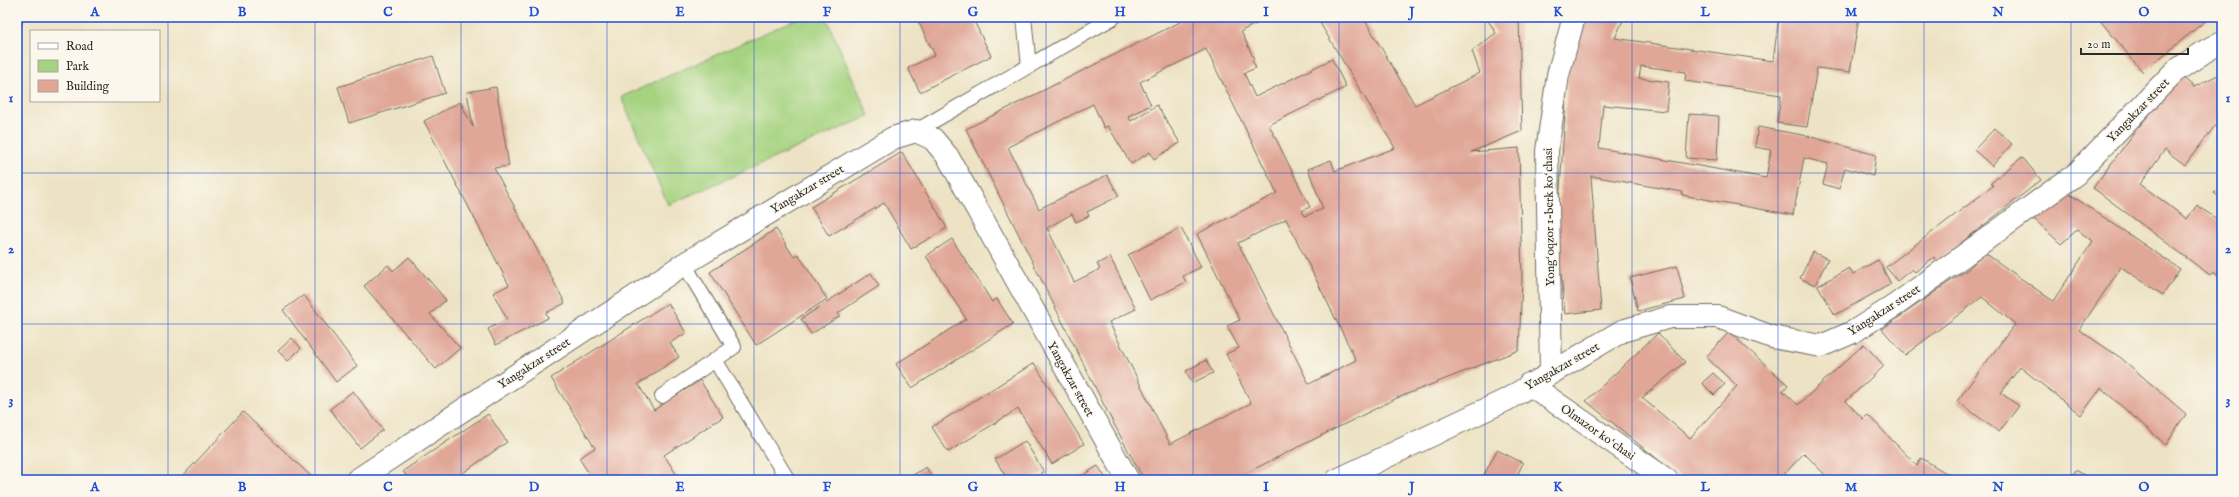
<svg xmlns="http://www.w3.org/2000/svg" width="2239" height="497" font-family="'IM FELL English',serif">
  <rect width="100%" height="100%" fill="#fbf7ec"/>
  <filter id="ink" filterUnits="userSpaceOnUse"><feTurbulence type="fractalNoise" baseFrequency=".025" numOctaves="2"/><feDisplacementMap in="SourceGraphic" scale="8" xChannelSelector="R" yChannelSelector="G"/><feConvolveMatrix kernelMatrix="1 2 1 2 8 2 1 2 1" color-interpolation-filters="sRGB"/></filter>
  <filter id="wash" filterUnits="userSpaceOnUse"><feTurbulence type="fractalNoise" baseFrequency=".012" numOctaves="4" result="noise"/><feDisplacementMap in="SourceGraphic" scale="16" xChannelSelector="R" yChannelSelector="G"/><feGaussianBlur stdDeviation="0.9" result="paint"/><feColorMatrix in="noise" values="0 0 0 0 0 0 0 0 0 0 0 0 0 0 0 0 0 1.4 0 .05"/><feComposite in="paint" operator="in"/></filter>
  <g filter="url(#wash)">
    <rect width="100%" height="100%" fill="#ede3c4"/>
    <path fill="#a5d380" stroke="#687f56" d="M801 17H826L869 116 668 205 621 97Z"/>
    <g id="blocks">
      <path fill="#e0a696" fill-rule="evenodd" d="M17 17H23L22 24H17Z
        M916 17H972L991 56 920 92 908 68 935 55Z
        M1190 17H1271L1241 31 1254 59 1252 60 1256 68 1244 73 1255 97 1332 59 1346 87 1269 125 1310 207 1302 211 1305 216 1323 209 1308 169 1331 160 1335 171 1395 148 1320 23 1330 17H1363L1415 105 1480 73 1472 51 1496 33 1486 17H1521L1519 18 1522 131 1471 152 1519 148 1522 278 1519 350 1397 398 1232 480H1144L1109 415 966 129ZM1206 49 1277 193 1197 234 1240 320 1227 326 1239 348 1226 354 1251 403 1170 444 1109 322 1136 309 1110 257 1097 264 1100 269 1074 282 1047 228 1072 214 1076 222 1089 216 1087 212 1119 196 1107 175 1039 209 1008 147 1093 104 1104 128 1108 126 1131 164 1150 152 1154 159 1180 143 1157 105 1131 121 1128 116 1151 105 1140 82ZM1286 219 1356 360 1309 384 1238 243Z
        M1585 17 1624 18 1615 38 1773 61 1779 17H1859L1850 72 1817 68 1807 127 1777 123 1781 95 1685 81 1686 72 1641 66 1639 78 1669 82 1666 111 1603 105 1599 148 1766 178 1771 150 1755 147 1758 127 1808 136 1876 155 1873 176 1845 168 1839 189 1823 184 1828 164 1804 158 1793 215 1682 195 1683 192 1591 176 1601 310 1565 314 1557 233 1568 70 1578 32Z
        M2097 17H2210L2143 72Z
        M433 56 445 93 349 123 338 87Z
        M2222 73V120L2221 118 2185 165 2165 150 2140 184 2187 219 2197 205 2222 223V278L2213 272 2210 275 2093 188 2137 129 2181 76 2194 87Z
        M496 87 509 166 494 168 565 303 546 313 548 318 496 345 488 329 507 319 493 293 509 285 424 121 460 102 473 127 467 92Z
        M1689 114 1719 116 1717 160 1686 158Z
        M1995 128 2012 144 1992 166 1974 150Z
        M902 152 947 228 911 249 884 203 829 236 811 207Z
        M2022 157 2041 180 1937 262 1934 257 1915 272 1912 269 1897 281 1886 267 1993 186 1991 183Z
        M2222 183V199L2214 193Z
        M2065 191 2180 269 2163 295 2121 267 2079 330 2121 358 2186 414 2166 445 2101 388 2081 415 2020 367 2001 393 2019 406 1999 432 1957 401 2015 324 1982 297 1905 355 1882 329 1968 269 1985 253 2053 301 2093 241 2077 230 2061 244 2033 218Z
        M1181 228 1201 267 1183 276 1186 282 1150 300 1128 255Z
        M776 229 794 257 798 254 827 299 756 345 710 272Z
        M952 239 992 302 997 299 1013 324 912 388 896 364 966 319 926 256Z
        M1813 252 1828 259 1815 285 1800 278Z
        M409 257 446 300 430 314 460 348 436 369 364 286 388 265 393 271Z
        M1878 260 1891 284 1835 315 1818 286 1849 268 1853 274Z
        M1677 266 1685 299 1638 311 1630 278Z
        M871 273 879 286 838 313 840 316 811 334 801 319Z
        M304 295 357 366 336 382 283 310Z
        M668 303 686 333 670 343 679 357 638 384 654 410 700 380 723 417 664 455 680 480H593L579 458 595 448 551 378Z
        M1729 332 1788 385 1783 391 1798 405 1864 344 1884 366 1846 401 1863 419 1868 415 1917 466 1921 458 1958 480H1830L1804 453 1779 480H1683L1586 401 1658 333 1685 362 1642 398 1690 438 1737 386 1706 357Z
        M292 338 301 348 288 361 278 351Z
        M1206 360 1213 373 1192 383 1186 371Z
        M1034 363 1084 444 1052 464 1018 409 948 452 932 427Z
        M1713 373 1725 384 1714 395 1702 383Z
        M353 391 383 430 360 448 330 409Z
        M243 412 283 450 315 480H179Z
        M488 414 507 442 453 480H409L403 471Z
        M1025 441 1044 472 1030 480H1008L995 459Z
        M1497 450 1523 463 1515 480H1494L1484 475Z
        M1098 466 1107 480H1075Z
        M926 467 933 480H905Z
        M2076 470 2092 480H2069Z
        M1632 475 1644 480H1630Z"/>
    </g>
  </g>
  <g filter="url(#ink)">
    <use href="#blocks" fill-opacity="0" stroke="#6f6b61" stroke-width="1"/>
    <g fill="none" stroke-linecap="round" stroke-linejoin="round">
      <g stroke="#6f6b61" stroke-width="16">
        <path id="lane" d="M1024 17 1029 67
          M916 131 1114 17
          M715 360 788 480
          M662 396 734 347 684 264"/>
      </g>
      <g stroke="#6f6b61" stroke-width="24">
        <path id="street" d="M1551 372 1547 151 1558 75 1574 17
          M1529 384 1667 480
          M357 480 684 264 893 138 916 131 933 139 948 157 1128 480
          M1337 480 1506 400 1622 331 1670 317H1718L1772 337 1821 346 1853 332 1897 304 2076 174 2174 72 2207 50 2222 42"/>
      </g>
      <use href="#lane" stroke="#fff" stroke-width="14"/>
      <use href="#street" stroke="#fff" stroke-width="22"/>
    </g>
  </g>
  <path fill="none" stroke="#1d4ed8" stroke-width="1" stroke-opacity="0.55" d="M168 17V480M315 17V480M461 17V480M607 17V480M754 17V480M900 17V480M1046 17V480M1193 17V480M1339 17V480M1485 17V480M1632 17V480M1778 17V480M1924 17V480M2071 17V480M17 173H2222M17 324H2222"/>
  <g text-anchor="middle" stroke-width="3" stroke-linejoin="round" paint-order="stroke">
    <g font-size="12" fill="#2b2b2b" stroke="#fbf7ec">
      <text transform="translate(2138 110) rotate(-46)" y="4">Yangakzar street</text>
      <text transform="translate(807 189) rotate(-31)" y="4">Yangakzar street</text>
      <text transform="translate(1549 217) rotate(-91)" y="4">Yongʻoqzor 1-berk koʻchasi</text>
      <text transform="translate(1884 310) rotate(-33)" y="4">Yangakzar street</text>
      <text transform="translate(534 363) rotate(-33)" y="4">Yangakzar street</text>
      <text transform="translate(1562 366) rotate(-30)" y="4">Yangakzar street</text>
      <text transform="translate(1071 379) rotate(61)" y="4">Yangakzar street</text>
      <text transform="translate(1598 432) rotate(35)" y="4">Olmazor koʻchasi</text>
    </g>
  </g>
  <rect width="2239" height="497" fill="none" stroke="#fbf7ec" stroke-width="44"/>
  <rect x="30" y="30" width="130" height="72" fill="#fbf7ec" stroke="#a8a59f"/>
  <rect x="38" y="43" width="20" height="6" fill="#ffffff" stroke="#a8a59f"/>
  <text x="66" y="50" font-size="12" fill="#2b2b2b">Road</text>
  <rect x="38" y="60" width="20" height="12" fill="#a5d380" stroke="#a8a59f"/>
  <text x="66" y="70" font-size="12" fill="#2b2b2b">Park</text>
  <rect x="38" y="80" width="20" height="12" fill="#e0a696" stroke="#a8a59f"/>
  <text x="66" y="90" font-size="12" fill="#2b2b2b">Building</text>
  <path d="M2081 48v6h107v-6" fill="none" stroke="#2b2b2b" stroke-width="2"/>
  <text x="2087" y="48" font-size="12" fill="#2b2b2b" stroke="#fbf7ec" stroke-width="3" paint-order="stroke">20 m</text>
  <rect x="22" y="22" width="2195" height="453" fill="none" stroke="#1d4ed8" stroke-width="1.5"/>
  <g font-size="13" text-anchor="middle" font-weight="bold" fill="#1d4ed8">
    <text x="95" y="16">A</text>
    <text x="242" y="16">B</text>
    <text x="388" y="16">C</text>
    <text x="534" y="16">D</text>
    <text x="680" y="16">E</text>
    <text x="827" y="16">F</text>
    <text x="973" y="16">G</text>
    <text x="1120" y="16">H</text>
    <text x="1266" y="16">I</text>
    <text x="1412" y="16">J</text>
    <text x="1558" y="16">K</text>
    <text x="1705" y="16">L</text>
    <text x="1851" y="16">M</text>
    <text x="1998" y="16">N</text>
    <text x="2144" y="16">O</text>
    <text x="11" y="102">1</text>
    <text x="2228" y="102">1</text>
    <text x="11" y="253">2</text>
    <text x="2228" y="253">2</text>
    <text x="11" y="404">3</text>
    <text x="2228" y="404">3</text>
    <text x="95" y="491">A</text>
    <text x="242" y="491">B</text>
    <text x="388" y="491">C</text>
    <text x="534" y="491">D</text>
    <text x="680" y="491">E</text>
    <text x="827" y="491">F</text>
    <text x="973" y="491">G</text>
    <text x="1120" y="491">H</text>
    <text x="1266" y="491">I</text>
    <text x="1412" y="491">J</text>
    <text x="1558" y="491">K</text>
    <text x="1705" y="491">L</text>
    <text x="1851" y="491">M</text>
    <text x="1998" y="491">N</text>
    <text x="2144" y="491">O</text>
  </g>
</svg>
